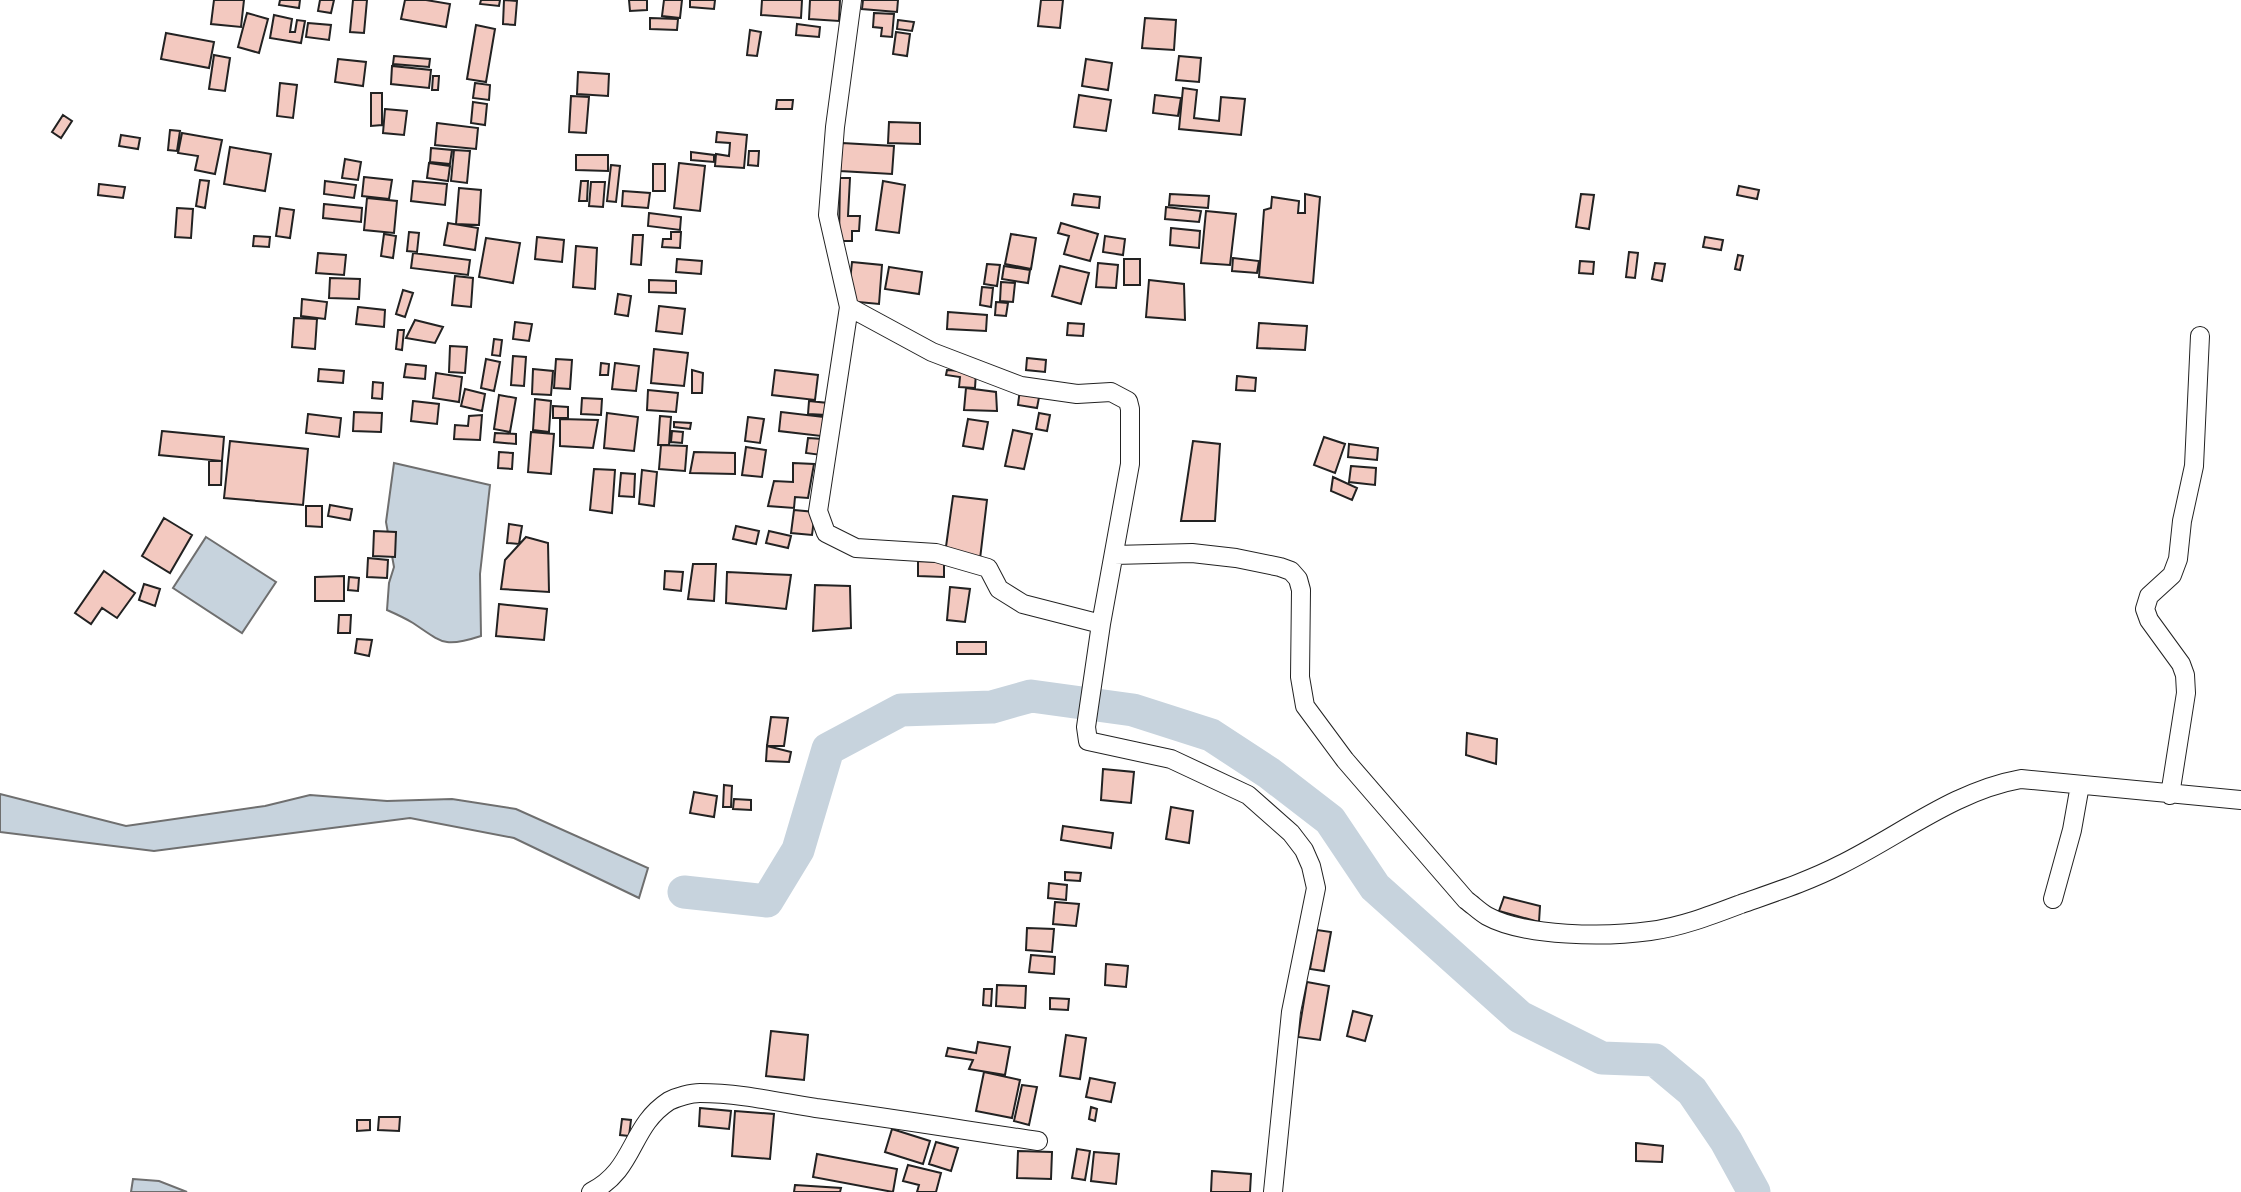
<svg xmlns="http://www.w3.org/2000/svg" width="2241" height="1192" font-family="Commissioner,sans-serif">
  <rect width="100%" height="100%" fill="#fff"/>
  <path fill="#c7d3dd" stroke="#6f6f6f" stroke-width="2" d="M394 463 490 485 480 574 481 636C444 648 443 643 413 623 405 618 396 614 387 610L389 583 394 567 386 522Z
    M206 537 276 582 242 633 173 588Z
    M0 794 126 826 265 806 310 795 387 801 452 799 516 809 648 868 639 898 514 838 410 818 154 851 0 832Z
    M133 1179 159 1181 187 1192H131Z"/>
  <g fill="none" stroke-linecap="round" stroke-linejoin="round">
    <path stroke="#c7d3dd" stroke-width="33" d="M684 892 767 901 798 850 828 749 901 710 992 707 1031 696 1133 710 1211 735 1269 773 1330 820 1375 887 1520 1017 1602 1058 1655 1060 1692 1091 1726 1141 1754 1192"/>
  </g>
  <path fill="#f3c9c0" stroke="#222" stroke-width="2" d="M214 0H244L241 27 211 24Z
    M280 0H300L299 8 279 5Z
    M320 0H334L331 13 318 11Z
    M353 0H367L364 33 350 32Z
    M405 0H426L450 4 446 27 401 19Z
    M481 0H500L499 6 480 4Z
    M504 0 517 1 515 25 503 24Z
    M629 0H647V10L630 11Z
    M664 0H682L680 18 662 16Z
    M690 0H715L714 9 690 7Z
    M762 0H802L801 18 761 15Z
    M810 0H840L839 21 809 19Z
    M863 0H898L897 12 862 9Z
    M1041 0H1063L1060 28 1038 26Z
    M247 13 268 19 259 53 238 47Z
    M874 13 894 14 892 37 881 36 882 28 873 27Z
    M274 15 292 19 290 32H295L297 20 305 21 301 43 270 38Z
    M650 18 678 19 677 30 650 29Z
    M1145 18 1176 20 1174 50 1142 48Z
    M898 20 914 22 912 31 897 29Z
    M308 23 331 25 329 40 306 37Z
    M797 24 820 27 819 37 796 35Z
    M476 25 495 29 486 82 467 79Z
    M750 30 761 32 757 56 747 55Z
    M896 32 910 34 907 56 893 54Z
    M166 33 214 42 209 68 161 59Z
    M214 55 230 58 225 91 209 89Z
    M394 56 430 59 429 67 393 64Z
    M1179 56 1201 58 1199 82 1176 80Z
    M338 59 366 62 363 86 335 82Z
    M1086 59 1112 63 1108 90 1082 86Z
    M392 66 431 70 429 88 391 84Z
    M578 72 609 74 608 96 577 94Z
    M433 76H439L438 90H432Z
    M280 83 297 85 293 118 277 116Z
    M475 83 490 85 489 100 473 98Z
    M1183 88 1197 90 1194 118 1219 121 1221 97 1245 99 1241 135 1179 129Z
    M371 93H382V125L371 126Z
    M1079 95 1111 100 1106 131 1074 127Z
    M1155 95 1181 98 1178 116 1153 113Z
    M571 96 589 97 586 133 569 132Z
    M777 100H793L792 109H776Z
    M473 102 487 104 485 125 471 123Z
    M385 109 407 111 404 135 383 133Z
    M63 115 72 121 61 138 52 132Z
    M889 122 920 123V144L888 143Z
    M437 123 478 128 476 149 435 145Z
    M170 130 180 131 177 151 168 150Z
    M717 132 747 135 744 168 715 166 716 154 729 156 730 143 716 142Z
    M182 133 222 140 215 174 195 170 198 156 178 153Z
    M121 135 140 138 138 149 119 146Z
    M842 143 894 146 892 174 840 171Z
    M230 147 271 154 265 191 224 184Z
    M431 148 452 150 450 164 430 162Z
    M454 150 470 151 467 183 451 181Z
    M749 151H759L758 166 748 165Z
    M691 152 714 155V162L691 160Z
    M576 155H608V171L576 170Z
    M345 159 361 162 358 180 342 178Z
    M429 163 450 166 448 181 427 178Z
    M679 163 705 166 700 211 674 208Z
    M653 164H665V191H653Z
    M611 165 620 166 616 202 607 201Z
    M364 177 392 180 389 199 362 196Z
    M840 178H850L848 216H860L859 231H852V241H839Z
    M200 180 209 181 205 208 196 206Z
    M325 181 356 185 354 198 324 194Z
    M413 181 447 184 445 205 411 201Z
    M581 181H588L587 201H579Z
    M883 181 905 185 899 233 876 230Z
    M591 182H605L603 207 589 206Z
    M99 184 125 187 123 198 98 195Z
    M1739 186 1759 190 1757 199 1737 195Z
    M459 188 481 190 479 225 456 224Z
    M623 191 650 193 648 208 622 206Z
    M1074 194 1100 197 1099 208 1072 205Z
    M1170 194 1209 196 1208 208 1169 205Z
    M1305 194 1320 197 1313 283 1259 277 1264 210 1271 208 1272 197 1299 201 1298 213H1305Z
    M1581 194 1594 195 1589 229 1576 227Z
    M367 198 397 201 394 233 364 230Z
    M324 204 362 208 361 222 323 218Z
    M1166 207 1201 211 1199 222 1165 219Z
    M177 208 193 209 191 238 175 237Z
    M280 208 294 210 290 238 276 236Z
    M1206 211 1236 214 1230 265 1201 263Z
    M649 213 681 217 680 230 648 226Z
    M448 223 478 228 475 250 444 245Z
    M1061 223 1098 234 1090 261 1064 254 1069 236 1058 233Z
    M1171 228 1200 231 1199 248 1170 245Z
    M409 232 419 233 417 252 407 251Z
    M671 232H681L680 248 662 247 663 239H671Z
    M384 234 396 236 393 258 381 256Z
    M1011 234 1036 238 1031 269 1005 264Z
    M633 235H643L641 265 631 264Z
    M254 236 270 237 269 247 253 246Z
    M1105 236 1125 239 1123 255 1103 252Z
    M537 237 564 240 562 262 535 259Z
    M1705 237 1723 240 1721 250 1703 247Z
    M486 238 520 243 513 283 479 277Z
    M576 246 597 248 595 289 573 287Z
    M1629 252 1638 253 1635 278 1626 277Z
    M318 253 346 255 344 275 316 273Z
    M413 253 470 260 468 275 411 268Z
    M1738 255 1743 256 1740 270 1735 269Z
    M1233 258 1259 261 1257 273 1232 271Z
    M677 259 702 261 701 274 676 272Z
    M1124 259H1140V285H1124Z
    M1580 261 1594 262 1593 274 1579 273Z
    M852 262 882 265 879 304 848 301Z
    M1098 263 1118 265 1116 288 1096 287Z
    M1655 263 1665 264 1662 281 1652 279Z
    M987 264 1000 265 997 286 984 284Z
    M1004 266 1030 270 1028 283 1002 279Z
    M1060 266 1089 273 1081 304 1052 296Z
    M889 267 922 272 919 294 885 289Z
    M455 276 473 278 471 307 452 305Z
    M330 278 360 279 359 299 329 298Z
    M649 280 676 281V293L649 292Z
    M1149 280 1184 284 1185 320 1146 317Z
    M1001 282 1015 283 1013 302 1000 301Z
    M982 287 993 288 991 307 980 305Z
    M403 290 413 293 405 317 396 314Z
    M618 294 631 296 628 316 615 314Z
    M302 299 327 302 325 319 301 316Z
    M996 302 1008 303 1006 316 995 315Z
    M659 306 685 309 682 334 656 331Z
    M358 307 385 310 384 327 356 324Z
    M948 312 987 315 986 331 947 329Z
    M294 318 317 319 315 349 292 347Z
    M415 320 443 327 435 343 406 338Z
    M515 322 532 324 529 341 513 339Z
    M1068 323 1084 324 1083 336 1067 335Z
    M1259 323 1307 326 1305 350 1257 348Z
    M398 330H404L402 350 396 349Z
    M494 339 502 340 500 356 492 355Z
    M450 346 467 347 465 373 449 372Z
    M654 349 688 353 684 386 651 383Z
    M513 356 526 357 524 386 511 385Z
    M1027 358 1046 360 1045 372 1026 370Z
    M486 359 500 362 494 391 481 388Z
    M556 359 572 360 570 389 554 388Z
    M601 363 609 364 608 375H600Z
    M615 363 639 366 636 391 612 389Z
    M406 364 426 366 425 379 404 377Z
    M319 369 344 371 343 383 318 381Z
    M533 369 553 371 551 395 532 394Z
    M692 370 703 373 702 393H692Z
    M775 370 818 375 815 400 772 395Z
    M947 370 976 372 975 388 959 387 960 377 946 375Z
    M436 373 462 377 459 402 433 398Z
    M1237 376 1256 378 1255 391 1236 390Z
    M373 382 383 383 382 399 372 398Z
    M966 388 996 392 997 411 964 410Z
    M465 389 485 394 482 411 461 406Z
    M1020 389 1040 392 1037 408 1018 405Z
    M648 390 678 393 676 412 647 410Z
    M499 395 516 398 510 432 494 429Z
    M582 398 602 399 601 415 581 414Z
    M535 399 551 401 549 432 533 430Z
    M413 401 439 404 437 424 411 421Z
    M809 401 828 403 827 415 808 414Z
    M553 406 568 407V418H553Z
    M354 412 382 413 381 432 353 431Z
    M781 412 824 417 821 436 779 431Z
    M607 413 638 417 634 451 604 448Z
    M1039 413 1050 415 1047 431 1036 429Z
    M308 414 341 418 339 437 306 433Z
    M482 415 480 440 454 439 455 425 468 426 469 416Z
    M660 416 671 417 669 445H658Z
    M748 417 764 419 760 443 745 441Z
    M560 419 598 420 593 448 560 446Z
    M968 419 988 422 983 449 963 446Z
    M674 422 691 423 690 429 674 427Z
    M1013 430 1032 434 1024 469 1005 466Z
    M162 431 224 437 222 461 159 455Z
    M672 431 683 432 682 443 671 442Z
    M531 432 554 434 551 474 528 472Z
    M495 433 516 434V444L494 442Z
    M1324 437 1345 444 1335 473 1314 465Z
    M808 438 823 439 821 455 806 453Z
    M230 441 308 449 303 505 224 498Z
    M1193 441 1220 444 1215 521H1181Z
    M1349 444 1378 448 1377 460 1348 457Z
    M661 445 687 446 685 471 659 469Z
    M746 447 766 450 762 477 742 475Z
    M499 452 513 453 512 469 498 468Z
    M694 452 735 453V474L690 473Z
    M209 461H222L221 485H209Z
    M793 463 814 464 808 498 795 497 794 508 768 506 774 481 793 482Z
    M1351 466 1376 468 1375 485 1349 482Z
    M594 469 615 470 612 513 590 510Z
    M642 470 657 472 654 506 639 504Z
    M621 473 635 474 634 497 619 496Z
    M1333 477 1357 488 1352 500 1331 491Z
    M953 496 987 500 980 559 945 554Z
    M330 505 352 509 350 520 328 516Z
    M306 506H322V527L306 526Z
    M794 510 815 512 812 535 791 533Z
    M164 518 192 535 170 573 142 556Z
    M509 524 522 526 519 544 507 543Z
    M736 526 759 531 756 544 733 539Z
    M374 531 396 532 395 557 373 556Z
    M769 531 791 536 788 548 766 543Z
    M526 537 548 543 549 592 501 589 505 560Z
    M368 558 388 560 387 578 367 577Z
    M918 561 944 562V577L918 576Z
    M693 564H716L714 601 688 599Z
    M104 571 135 593 117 618 102 608 91 624 75 613Z
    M665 571 683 572 681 591 664 589Z
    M727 572 791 575 786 609 726 603Z
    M344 576V601H315V577Z
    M349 577 359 578 358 591 348 590Z
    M144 584 160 589 155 606 139 600Z
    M815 585 850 586 851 628 813 631Z
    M950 587 970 589 965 622 947 620Z
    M499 604 547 609 544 640 496 636Z
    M339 615H351L350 633H338Z
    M357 639 372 640 369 656 355 653Z
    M957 642H986V654H957Z
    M771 717 788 718 784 746H767Z
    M1467 733 1497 739 1496 764 1466 755Z
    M767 746 791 752 789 762 766 761Z
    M1103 769 1134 772 1131 803 1101 800Z
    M724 785 732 786 731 807H723Z
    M694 792 717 796 714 817 690 813Z
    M734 799 751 800V810L733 809Z
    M1171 807 1193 811 1189 843 1166 839Z
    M1063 826 1113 833 1111 848 1061 840Z
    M1065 872 1081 873 1080 881 1065 880Z
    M1049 883 1067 885 1066 900 1048 898Z
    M1504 897 1540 906 1539 922 1499 911Z
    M1055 902 1079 904 1076 926 1053 924Z
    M1027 928 1054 929 1052 952 1026 950Z
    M1317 930 1331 932 1324 971 1310 969Z
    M1031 955 1055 957 1054 974 1029 972Z
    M1106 964 1128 966 1126 987 1105 985Z
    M1307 982 1329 986 1320 1040 1298 1037Z
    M997 985 1026 986 1025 1008 996 1006Z
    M984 989H992L991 1006 983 1005Z
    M1050 998 1069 999 1068 1010 1050 1009Z
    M1353 1011 1372 1016 1365 1041 1347 1036Z
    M771 1031 808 1035 804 1080 766 1076Z
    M1066 1035 1086 1038 1080 1079 1060 1076Z
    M978 1042 1010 1047 1005 1075 969 1069 973 1060 946 1056 948 1048 976 1053Z
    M984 1072 1020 1080 1012 1118 976 1111Z
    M1090 1078 1115 1083 1111 1102 1086 1097Z
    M1022 1085 1037 1087 1029 1125 1014 1121Z
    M1091 1107 1097 1109 1095 1121 1089 1119Z
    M700 1108 731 1111 729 1129 699 1126Z
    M735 1111 774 1114 770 1159 732 1156Z
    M379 1117H400L399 1131 378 1130Z
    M622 1119 631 1120 629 1136 620 1135Z
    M357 1120H370V1130L357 1131Z
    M892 1129 930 1141 923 1164 885 1152Z
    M936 1142 958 1148 951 1171 929 1164Z
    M1636 1143 1663 1146 1662 1162 1636 1161Z
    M1077 1149 1090 1151 1085 1180 1072 1178Z
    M1018 1151 1052 1152 1051 1179 1017 1178Z
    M1094 1152 1119 1154 1116 1184 1091 1181Z
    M817 1154 897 1169 893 1192 813 1177Z
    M908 1165 941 1173 936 1192H917L919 1185 903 1181Z
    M1212 1171 1251 1174 1250 1192H1211Z
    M795 1185 841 1188 840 1192H794Z"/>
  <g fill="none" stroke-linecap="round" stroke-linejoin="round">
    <g stroke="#222" stroke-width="20">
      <path id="minor" d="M852 0 835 127 828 215 849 307 818 511 826 533 856 548 936 553 988 568 999 589 1023 604 1101 624 1086 727 1088 741 1171 759 1248 795 1291 833 1304 850 1311 866 1316 888 1291 1012 1273 1192
        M849 307 932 352 1021 386 1077 394 1111 392 1128 401 1130 409V464L1101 624
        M1114 555 1192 553 1236 558 1280 567 1291 571 1298 579 1301 590 1300 677 1305 706 1345 760 1466 900C1473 905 1480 912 1487 916 1525 937 1607 937 1650 931 1681 927 1712 915 1741 904 1775 892 1809 881 1840 865 1901 835 1954 791 2021 779L2241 800
        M2170 795 2186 693 2185 675 2181 664 2149 620 2145 609 2149 596 2172 575 2178 559 2182 521 2194 466 2200 336
        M2053 899 2072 830 2080 785
        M591 1192C636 1169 629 1127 669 1101 677 1097 691 1093 700 1093 739 1093 778 1102 816 1108 890 1118 964 1130 1038 1141"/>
    </g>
    <use href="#minor" stroke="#fff" stroke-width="18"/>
  </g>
</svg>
